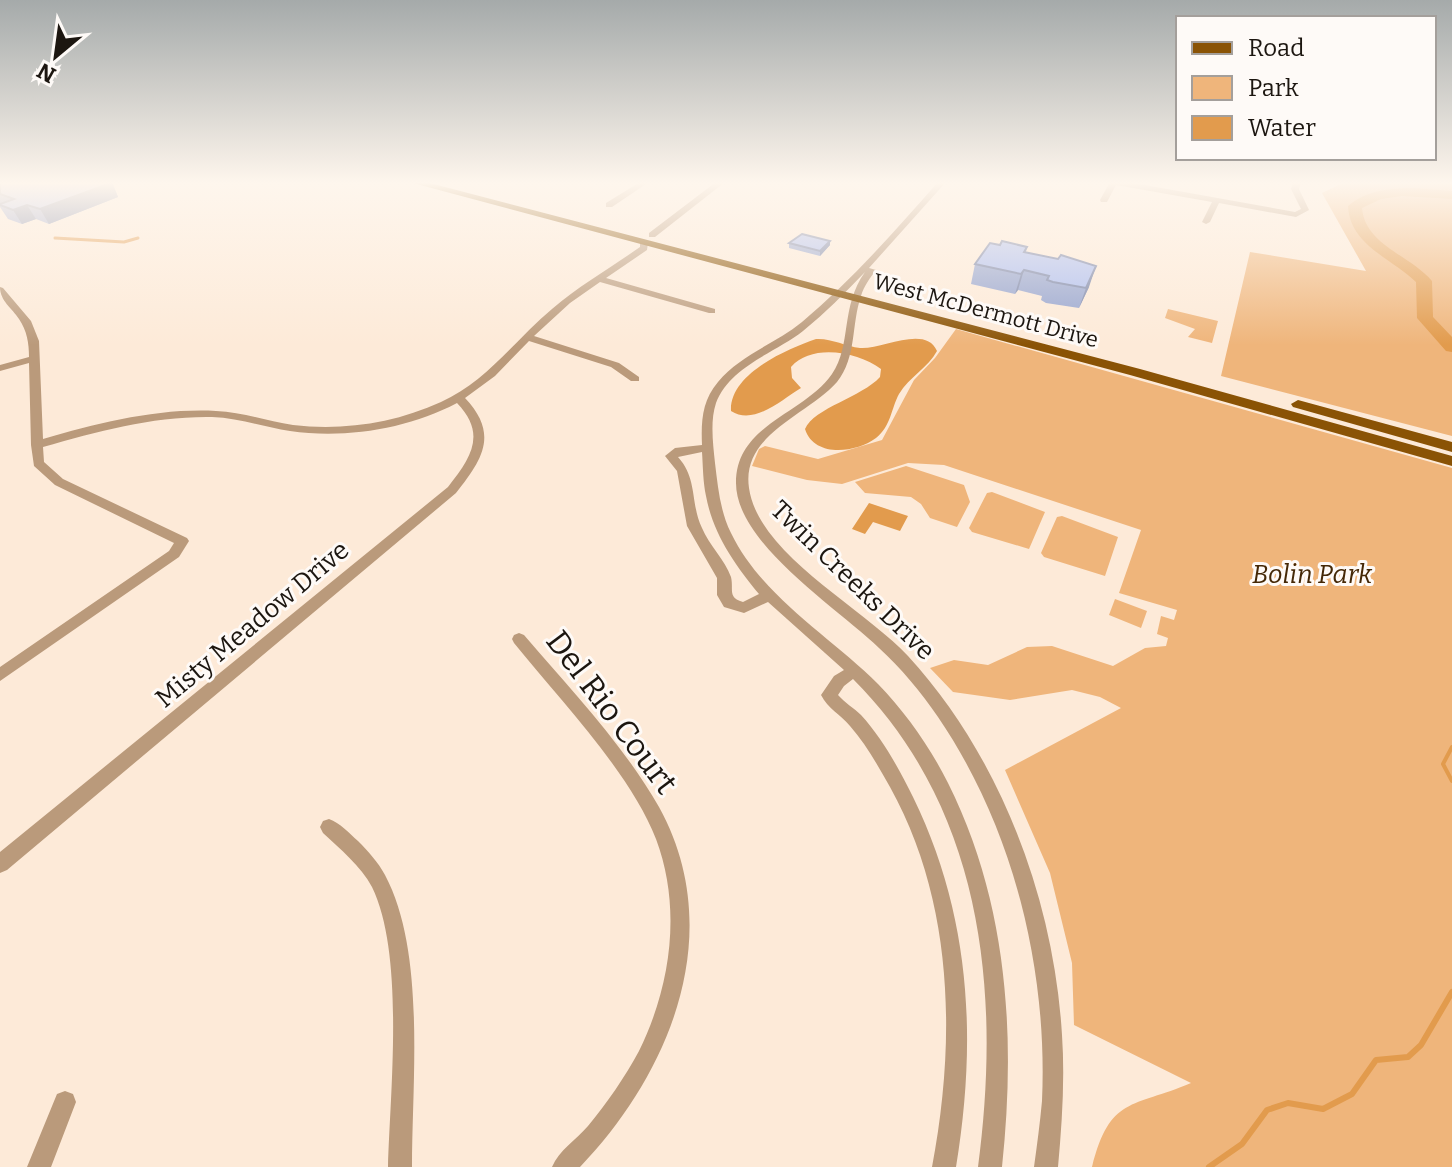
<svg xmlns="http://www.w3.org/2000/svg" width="1452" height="1167" font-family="Bitter,serif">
  <rect width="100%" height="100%" fill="#fdead8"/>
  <path fill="#efb57b" d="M1345 182H1452V436L1221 376 1250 252 1366 271 1322 193Z
    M1168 309 1218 321 1212 343 1188 337 1195 329 1165 318Z
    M956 329 1452 468V1167H1092C1110 1096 1132 1108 1191 1083L1074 1025 1072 963 1050 873 1005 770 1121 708 1100 697 1072 690 1010 700 953 692 930 668 954 660 988 665 1027 647 1052 646 1113 666 1145 648 1166 646 1168 638 1157 634 1161 616 1174 620 1177 610 1119 593 1141 530 944 465 908 463 842 484 807 480 752 466 759 449 765 446 818 459 882 440 914 380 935 358Z
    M906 466 964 485 970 502 957 527 930 518 921 504 911 497 865 493 855 482Z
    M992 492 1045 512 1029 549 972 532 969 528 987 493Z
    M1062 516 1118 537 1105 576 1044 557 1041 553 1057 517Z
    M1115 599 1147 611 1141 628 1109 615Z"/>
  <path fill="#e29b4d" d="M816 339C831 338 845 346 860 348 880 350 926 324 937 351 928 368 909 377 899 394 891 409 891 426 876 438 856 453 814 458 805 429 814 408 862 397 880 377L881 369C858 352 812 343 791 367L792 378 801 388C781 400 754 426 731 411 729 374 787 349 816 339Z
    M869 503 908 516 900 531 873 522 865 534 852 529Z"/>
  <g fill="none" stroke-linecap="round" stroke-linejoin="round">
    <path stroke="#e29b4d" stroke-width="3" d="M55 238 124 242 138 238"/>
    <path stroke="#e29b4d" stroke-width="4" d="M1452 747 1443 764 1452 781"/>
    <path stroke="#e29b4d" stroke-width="6" d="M1209 1167 1242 1144 1267 1110 1288 1103 1323 1109 1352 1094 1376 1060 1408 1057 1421 1045 1452 992"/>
    <path fill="#e29b4d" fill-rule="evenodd" d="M1415 188 1452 191V199L1402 196 1381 199 1362 208C1365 245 1410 255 1432 281L1433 317 1452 337V352L1446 351 1417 318 1416 282C1391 258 1350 245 1348 206 1366 190 1392 188 1415 188Z"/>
    <path fill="#ba9a7b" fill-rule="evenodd" d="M640 182H649L612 207H606V203Z
      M716 182H725L655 237H649V233Z
      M938 182H946L869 268 876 270C870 278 864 286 861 296 851 325 857 357 837 382 808 415 741 434 749 488 758 554 864 608 908 656 1000 756 1054 899 1062 1035 1065 1079 1062 1123 1058 1167H1034C1037 1145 1040 1123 1042 1101 1048 968 1013 827 938 717 921 692 901 668 879 648 839 609 736 544 736 483 736 424 803 415 832 374 852 345 840 307 865 272 845 293 825 313 803 331 775 353 730 366 716 403 710 421 713 444 715 463 718 487 720 511 731 533 762 597 830 636 878 684 906 713 930 747 948 783 1008 903 1016 1036 1002 1167H978C1001 993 984 810 853 679L844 686 838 695C845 703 854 708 861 715 883 739 899 769 913 797 971 916 977 1039 956 1167H932C956 1041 954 902 890 787 878 766 866 744 850 726 840 714 828 709 821 695L834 676 844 670 768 602 744 613 724 607 717 595V578L687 526 677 471 665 456 675 448 702 445C701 421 702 401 718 382 740 355 775 344 802 322 852 280 895 231 938 182ZM702 452C703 467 703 482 706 496 713 534 735 565 759 594L743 602C727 597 734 590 731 577 725 560 709 545 702 528 690 503 698 479 678 457Z
      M1110 182H1128L1295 212 1301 209 1291 189 1293 182H1301L1299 189 1309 210 1296 217 1219 203 1210 222 1206 224 1202 222 1212 202 1116 185 1107 202H1101L1100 200Z
      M644 240 648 243 647 250 606 278 715 309V313H709L600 282 570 303 534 336 619 363 639 377V381H631L611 367 529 341 495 376 465 398C499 434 483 459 456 493L7 870 0 873V852L448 487C471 458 487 434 457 403 408 429 345 439 290 431 264 427 239 418 212 417 154 416 99 431 43 447L44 462 63 479 187 538 189 541 179 557 0 681V667L169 551 174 543 55 485 34 466 31 445 29 363 0 371V365L29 357C29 343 27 331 19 319 12 308 0 301 0 287L3 288 31 321 39 341 43 439C99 423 157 408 216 411 242 412 267 421 293 425 343 431 395 423 441 402 486 382 515 340 552 309 580 285 609 269 640 247V243Z
      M519 633 524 635C571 690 623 744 659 807 728 932 671 1072 580 1167H552C559 1150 576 1140 588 1126 607 1103 625 1077 639 1051 671 986 682 908 656 839 630 772 559 699 514 643L512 639 514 635Z
      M329 819C340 823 349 833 358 841 368 851 378 862 385 875 426 952 412 1080 412 1167H388C390 1091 405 955 372 887 361 866 340 849 323 833L320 827 323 821Z
      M65 1091 73 1094 76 1102 51 1167H27L57 1094Z"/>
    <path fill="#8a5305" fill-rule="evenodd" d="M409 182H426L1140 369 1452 456V466L1130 375Z
      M1298 400 1452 442V452L1293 407 1291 404Z"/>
  </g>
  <path fill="#94a3cf" d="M2 182H112L118 197 49 224 36 219 22 224 8 219 0 207V183Z
    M789 243 830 245 820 256 789 248Z
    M1027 247 1026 252 1089 287 1079 308 1046 303 1041 300 1042 296 1018 290 1015 294 971 284 975 264Z"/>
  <path fill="#7884a9" d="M106 182H112L118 197 49 224 40 209Z
    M27 205 36 219 22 224 13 210Z
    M830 241V245L820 256V251Z
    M1096 266 1089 287 1079 308 1086 288Z
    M1024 270 1018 290 1015 294 1021 274Z"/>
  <path fill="#acbdf1" stroke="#7884a9" stroke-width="2" d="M2 182H108L111 183 40 209 27 205 13 210 0 205V204L14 199 0 194V183Z
    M802 234 830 241 820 251 789 243Z
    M1002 241 1027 247 1024 252 1058 259 1061 255 1096 266 1086 288 1053 282 1047 280 1049 276 1024 270 1021 274 975 264 990 243 1000 245Z"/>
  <linearGradient id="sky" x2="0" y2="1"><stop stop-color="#a5aaaa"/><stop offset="0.53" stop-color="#fef6ed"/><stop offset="1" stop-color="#fef6ed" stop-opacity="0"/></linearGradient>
  <rect width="1452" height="345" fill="url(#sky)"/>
  <g text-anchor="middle" stroke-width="6" stroke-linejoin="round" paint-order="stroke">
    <g font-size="22" fill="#1c1610" stroke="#fefaf7">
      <text transform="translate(986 310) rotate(15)" y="8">West McDermott Drive</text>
    </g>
    <g font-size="26" font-style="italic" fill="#452806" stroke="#fefaf7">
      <text x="1312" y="583">Bolin Park</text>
    </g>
    <g font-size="26" fill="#1c1610" stroke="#fefaf7">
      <text transform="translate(853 580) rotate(44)" y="9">Twin Creeks Drive</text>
      <text transform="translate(252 624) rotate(-40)" y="9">Misty Meadow Drive</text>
    </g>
    <g font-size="32" fill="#1c1610" stroke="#fefaf7">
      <text transform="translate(612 712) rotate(53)" y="11">Del Rio Court</text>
    </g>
  </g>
  <rect x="1176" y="16" width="260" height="144" fill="#fefaf7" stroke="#a49f9b" stroke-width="2"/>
  <rect x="1192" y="42" width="40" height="12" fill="#8a5305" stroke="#a49f9b" stroke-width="2"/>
  <text x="1248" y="56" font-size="24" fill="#1c1610">Road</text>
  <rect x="1192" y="76" width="40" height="24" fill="#efb57b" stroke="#a49f9b" stroke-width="2"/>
  <text x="1248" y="96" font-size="24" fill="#1c1610">Park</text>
  <rect x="1192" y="116" width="40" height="24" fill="#e29b4d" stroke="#a49f9b" stroke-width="2"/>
  <text x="1248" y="136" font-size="24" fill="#1c1610">Water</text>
  <g transform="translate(56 56) rotate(209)" stroke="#fefaf7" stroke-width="6" paint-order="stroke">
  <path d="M0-6L14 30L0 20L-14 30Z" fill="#1c1610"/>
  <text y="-12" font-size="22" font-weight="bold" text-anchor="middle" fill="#1c1610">N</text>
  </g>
</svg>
